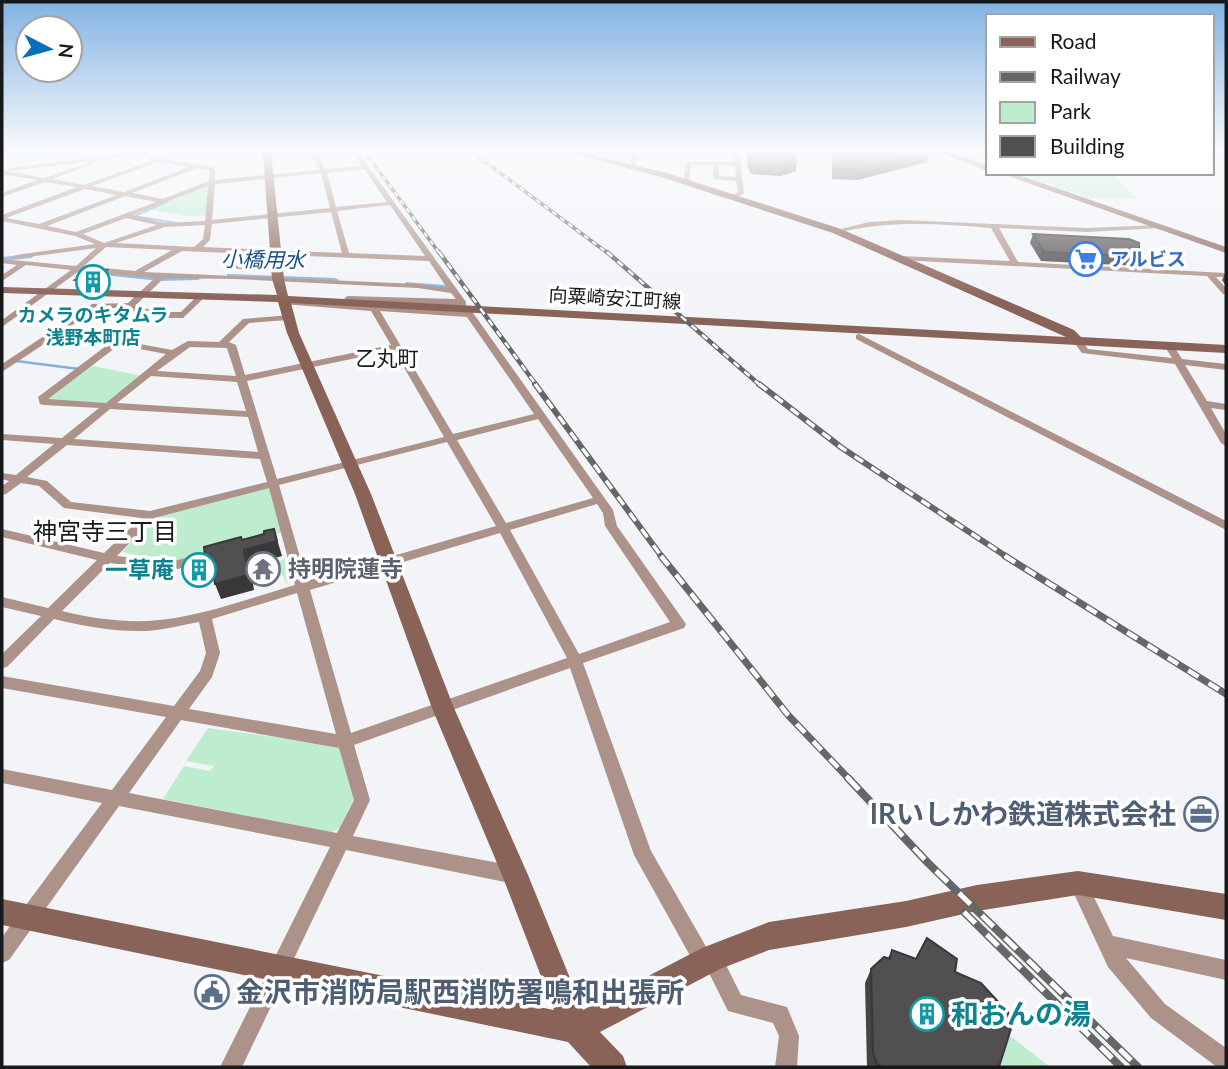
<svg xmlns="http://www.w3.org/2000/svg" width="1228" height="1069" font-family="Lato,'Noto Sans JP',sans-serif">
  <rect width="100%" height="100%" fill="#f2f4f8"/>
  <path fill="#beecce" d="M10 152H55L54 159 5 165Z
    M1015 173H1111L1136 198H1089Z
    M208 185H210L208 215 185 216 149 209Z
    M89 365 142 376 114 399 103 404 48 400 47 396Z
    M273 486 283 532 184 561 166 562 122 552 160 514Z
    M285 559 291 582 286 583 283 575 263 580 257 568Z
    M208 728 341 746 355 796 339 829 331 832 163 799 184 766 210 771 214 766 186 761Z
    M1009 1035 1050 1067H1001Z"/>
  <g fill="none" stroke-linecap="round" stroke-linejoin="round">
    <path stroke="#88afdc" stroke-width="2" d="M161 159 181 152
      M167 202 134 216 176 223"/>
    <path stroke="#88afdc" stroke-width="2.5" d="M16 361 79 369"/>
    <path fill="#88afdc" fill-rule="evenodd" d="M29 254 33 256 32 258 2 261V257Z
      M109 272 159 277 198 276 202 278 198 280 159 281 112 276 108 274Z
      M227 274 335 278 339 280 335 282 230 278H227Z
      M406 282 444 285 448 287 444 289 409 286 405 284Z"/>
    <path fill="#ad928a" fill-rule="evenodd" d="M134 152H146L159 158 215 168V180L319 170 310 152H316L325 169 362 166 352 152H358L466 302V306L348 300 344 298 348 296 456 299 451 293 418 288 235 279 164 278 135 306 160 312H181L200 293 207 295 183 318H160L129 310 128 308H97L65 330 172 350 188 341 219 342 243 319 291 315 292 317 288 320 249 323 229 342 236 345 245 375 391 345 371 311 283 304H280V300L464 312 471 310 613 510 617 526 686 624 684 628 583 663 651 851 708 950 712 948 719 951 741 995 787 1007 799 1036 797 1067H775L779 1036 773 1023 728 1011 708 971 705 973 698 970 634 855 570 668 354 745 370 800 353 836 515 866 521 869 524 875 521 881 515 884 346 850 242 1067H220L330 847 119 806 9 960 2 963V937L102 803 2 783V769L112 790 166 717 2 688V676L174 706 200 671 206 653 199 622C182 625 164 630 146 631 114 632 84 626 54 619L7 667 2 668V654L41 616 2 607V597L48 608 97 560 2 537V529L104 553 141 518 64 508 39 486 21 483 6 494 2 495V486L9 481 2 479V473L16 475 54 444 2 440V434L62 438 99 408 44 405 40 404 38 397 110 343 59 334 5 370 2 371V364L92 304 128 303 155 278 79 271 2 327V320L71 270 26 265 2 281V275L17 265 2 263V259L76 266 96 248 13 259 12 257 16 255 95 244 75 236 2 221V215L77 187 45 182 2 197V193L37 180 2 174V170L44 178 92 162V164L52 179 84 185 153 160 140 155 9 171 6 169ZM158 162 189 167 124 192 92 186ZM197 168 210 170 209 181 163 199 132 193ZM364 169 387 202 336 207 327 173ZM321 173 330 208 212 220 215 184ZM208 186 205 221 165 223 132 215ZM85 189 117 195 39 224 6 218ZM125 196 156 202 76 232 47 226ZM390 205 425 256 349 253 337 211ZM331 212 342 253 203 247 210 240 212 224ZM126 218 157 225 104 243 83 234ZM205 225 203 239 194 247 116 243 165 227ZM106 247 172 250 135 271 84 266ZM182 251 429 261 447 288 418 284 144 272ZM380 311 467 317 534 414 453 434ZM119 345 166 354 106 403 48 399ZM190 347 227 348 236 376 157 371ZM394 350 444 437 277 479 247 381ZM151 376 237 382 246 411 117 403ZM110 409 248 417 258 452 74 439ZM538 419 593 498 506 523 457 440ZM447 442 496 526 307 581 279 485ZM67 445 260 459 267 482 150 511 71 502 47 481 27 477ZM269 488 295 585C247 599 198 618 148 621 119 622 90 618 62 611L110 563 151 569H178L223 556 225 553 223 550 219 549 178 560H151L117 556 154 518ZM597 504 603 513 605 526 670 622 579 654 510 530ZM500 533 567 658 351 733 310 590ZM297 593 336 734 189 709 212 677 220 653 212 619ZM181 720 339 748 354 800 337 833 129 793Z
      M632 152H638L635 167 632 169 629 167Z
      M733 152H739L744 193 736 198 731 197 738 192 736 181 714 179 713 165H691L689 180 682 183 679 181 684 178 686 162H734ZM719 165 735 166 736 177 719 176Z
      M901 220 1087 228 1159 225 1163 227 1161 228 1087 232 999 228 1018 262 1226 273V277H1216L1226 288V294H1223L1207 276 900 260 896 258 900 256 1010 261 991 228C940 224 888 220 837 233L833 231 869 222Z
      M235 265 277 266 281 268 277 270 238 269 234 267Z
      M859 334 1226 521V530L856 339V335Z
      M1077 338 1080 339 1088 349 1172 358 1165 347 1170 344 1173 345 1182 359 1226 364V370L1185 365 1207 401 1226 404V410L1211 408 1226 434V446L1221 443 1175 364 1082 353 1073 341Z
      M1078 874 1084 877 1113 936 1226 960V980L1126 958 1165 1004 1226 1048V1067H1217L1151 1018 1108 967 1069 883 1072 877Z"/>
    <path fill="#896358" fill-rule="evenodd" d="M263 152H271L284 279 288 296 1066 337 833 233 661 177 567 152H580L667 173 841 229 1074 330 1081 337 1226 345V353L291 303 299 333 371 494 454 708 528 875 583 1010 702 948 769 922 906 901 977 885 1078 871 1226 894V920L1078 895 977 911 906 927 769 950 720 969 600 1032 623 1056 627 1067H591L568 1042 2 925V899L554 1010 502 875 432 708 355 494 287 333 278 302 2 293V287L277 295 272 279Z
      M938 152H949L988 165V171Z
      M1000 173H1013L1226 247V253Z"/>
    <g stroke="#656668" stroke-width="3.5">
      <path id="rail-far4" d="M365 152 440 254
        M472 152 609 254"/>
    </g>
    <g stroke="#656668" stroke-width="4.5">
      <path id="rail-far3" d="M439 252 537 386
        M607 252 761 386"/>
    </g>
    <g stroke="#656668" stroke-width="6">
      <path id="rail-far2" d="M535 384 662 557
        M759 384 842 448 1007 557"/>
    </g>
    <g stroke="#656668" stroke-width="7">
      <path id="rail-far1" d="M661 556 788 715 850 780
        M1005 556 1226 694"/>
    </g>
    <g stroke="#656668" stroke-width="8">
      <path id="rail" d="M848 778 928 863 1138 1067
        M964 912 1121 1067"/>
    </g>
    <use href="#rail-far4" stroke="#fff" stroke-width="2" stroke-dasharray="5" stroke-linecap="butt"/>
    <use href="#rail-far3" stroke="#fff" stroke-width="2.5" stroke-dasharray="7" stroke-linecap="butt"/>
    <use href="#rail-far2" stroke="#fff" stroke-width="3.5" stroke-dasharray="10" stroke-linecap="butt"/>
    <use href="#rail-far1" stroke="#fff" stroke-width="4.5" stroke-dasharray="12" stroke-linecap="butt"/>
    <use href="#rail" stroke="#fff" stroke-width="5" stroke-dasharray="16" stroke-linecap="butt"/>
  </g>
  <path fill="#474445" d="M747 152H794L796 171 780 176 751 174 747 165Z
    M832 152H926L927 162 857 180 832 179Z
    M1033 234 1139 251 1143 257 1139 266 1041 261 1030 243Z
    M107 270 109 276 97 287H78L75 280Z
    M1226 271V286L1222 280Z
    M892 950 955 972 999 1067H867L865 983 871 969 888 958Z"/>
  <path fill="#393738" d="M929 152 927 162 857 180 859 170Z
    M797 161 796 171 780 176 781 165Z
    M107 270 109 276 97 287 94 281Z
    M274 529 282 556 250 565 254 590 221 599 215 584 246 550Z
    M211 557 217 572 212 574 205 558Z"/>
  <path fill="#524f50" stroke="#393738" stroke-width="2" d="M748 152H794L797 161 781 165 752 164 748 155Z
    M834 152H929L859 170 834 168Z
    M1033 234 1129 239 1139 243V251L1143 257 1044 252Z
    M88 270H107L94 281 75 280Z
    M274 529 277 541 244 550 248 575 215 584 211 557 205 558 204 547 241 537 242 540 264 534V531Z
    M927 938 957 959 955 972 981 983 1014 1019 999 1067H883L877 1064 873 1053 871 969 884 957 890 959 892 950 916 959Z"/>
  <linearGradient id="sky" x2="0" y2="1"><stop stop-color="#81b2e3"/><stop offset="0.5" stop-color="#f9fafc"/><stop offset="1" stop-color="#f9fafc" stop-opacity="0"/></linearGradient>
  <rect width="1228" height="301" fill="url(#sky)"/>
  <defs>
    <g id="supermarket-ring" transform="scale(1.75)"><circle r="9.5" fill="#fff" stroke="#3f7fe0" stroke-width="1.5"/><path d="M-6-5.5h2.5l.6 2H6L4.5 2H-2.5L-4.4-4H-6ZM-1.5 3.2a1.3 1.3 0 1 0 .1 0ZM3 3.2a1.3 1.3 0 1 0 .1 0Z" fill="#3f7fe0"/></g>
    <g id="building-ring" transform="scale(1.75)"><circle r="9.5" fill="#fff" stroke="#0f9aa8" stroke-width="1.5"/><path d="M-4-6H4V6H1V3H-1V6H-4ZM-2.5-4.3h1.7v1.8h-1.7ZM.8-4.3h1.7v1.8H.8ZM-2.5-1h1.7V.8h-1.7ZM.8-1h1.7V.8H.8Z" fill="#0f9aa8"/></g>
    <g id="temple-ring" transform="scale(1.75)"><circle r="9.5" fill="#fff" stroke="#6b7280" stroke-width="1.5"/><path d="M0-6L5-2H3V0L6.5 2.5H4V6H1.5V3h-3V6H-4V2.5H-6.5L-3 0V-2H-5Z" fill="#6b7280"/></g>
    <g id="office-ring" transform="scale(1.75)"><circle r="9.5" fill="#fff" stroke="#5c6f8a" stroke-width="1.5"/><path d="M-6-3h4V-5.5h4V-3h4V5H-6ZM-1-4.5V-3h2v-1.5ZM-6 0V1H6V0Z" fill="#5c6f8a"/></g>
    <g id="civic-ring" transform="scale(1.75)"><circle r="9.5" fill="#fff" stroke="#5c6f8a" stroke-width="1.5"/><path d="M-.6-6.5H3V-4.5H.6V-3L4-1V1h2V6H-6V1h2V-1L-.6-3ZM-1.2 2.5V6h2.4V2.5Z" fill="#5c6f8a"/></g>
  </defs>
  <g fill-rule="evenodd">
    <use href="#supermarket-ring" x="1086" y="259"/>
    <use href="#building-ring" x="93" y="282"/>
    <use href="#temple-ring" x="263" y="569"/>
    <use href="#building-ring" x="199" y="570"/>
    <use href="#office-ring" x="1201" y="814"/>
    <use href="#civic-ring" x="212" y="992"/>
    <use href="#building-ring" x="927" y="1014"/>
  </g>
  <g text-anchor="middle" stroke-width="7" stroke-linejoin="round" paint-order="stroke">
    <g font-size="19" font-weight="bold" fill="#366cbe" stroke="#fff" text-anchor="start">
      <text x="1110" y="266">アルビス</text>
    </g>
    <g font-size="19" fill="#18191a" stroke="#fff">
      <text transform="translate(615 298) rotate(3)" y="7">向粟崎安江町線</text>
    </g>
    <g font-size="19" font-weight="bold" fill="#0d838f" stroke="#fff">
      <text x="93" y="322">カメラのキタムラ<tspan x="93" dy="22">浅野本町店</tspan></text>
    </g>
    <g font-size="21" font-style="italic" fill="#195087" stroke="#fff">
      <text transform="translate(263 260) rotate(1)" y="7">小橋用水</text>
    </g>
    <g font-size="21" fill="#18191a" stroke="#fff">
      <text x="387" y="366">乙丸町</text>
    </g>
    <g font-size="23" font-weight="bold" fill="#5b616d" stroke="#fff" text-anchor="start">
      <text x="288" y="577">持明院蓮寺</text>
    </g>
    <g font-size="23" font-weight="bold" fill="#0d838f" stroke="#fff" text-anchor="end">
      <text x="174" y="578">一草庵</text>
    </g>
    <g font-size="24" fill="#18191a" stroke="#fff">
      <text x="105" y="540">神宮寺三丁目</text>
    </g>
    <g font-size="28" font-weight="bold" fill="#4e5e75" stroke="#fff" text-anchor="end">
      <text x="1176" y="824">IRいしかわ鉄道株式会社</text>
      <text x="236" y="1002" text-anchor="start">金沢市消防局駅西消防署鳴和出張所</text>
    </g>
    <g font-size="28" font-weight="bold" fill="#0d838f" stroke="#fff" text-anchor="start">
      <text x="951" y="1024">和おんの湯</text>
    </g>
  </g>
  <rect width="1228" height="1069" fill="none" stroke="#18191a" stroke-width="7"/>
  <rect x="986" y="14" width="228" height="161" fill="#ffffff" stroke="#a3a3a3" stroke-width="2"/>
  <rect x="1000" y="37" width="35" height="10" fill="#896358" stroke="#a3a3a3" stroke-width="2"/>
  <text x="1050" y="49" font-size="21" fill="#18191a">Road</text>
  <rect x="1000" y="72" width="35" height="10" fill="#656668" stroke="#a3a3a3" stroke-width="2"/>
  <text x="1050" y="84" font-size="21" fill="#18191a">Railway</text>
  <rect x="1000" y="102" width="35" height="21" fill="#beecce" stroke="#a3a3a3" stroke-width="2"/>
  <text x="1050" y="119" font-size="21" fill="#18191a">Park</text>
  <rect x="1000" y="136" width="35" height="21" fill="#524f50" stroke="#a3a3a3" stroke-width="2"/>
  <text x="1050" y="154" font-size="21" fill="#18191a">Building</text>
  <g transform="translate(49 49) rotate(96)"><circle r="33" fill="#ffffff" stroke="#a3a3a3" stroke-width="2"/>
  <path d="M0-5L12 26L0 18L-12 26Z" fill="#076eba"/>
  <text y="-10" font-size="19" font-weight="bold" text-anchor="middle" fill="#18191a">N</text>
  </g>
</svg>
